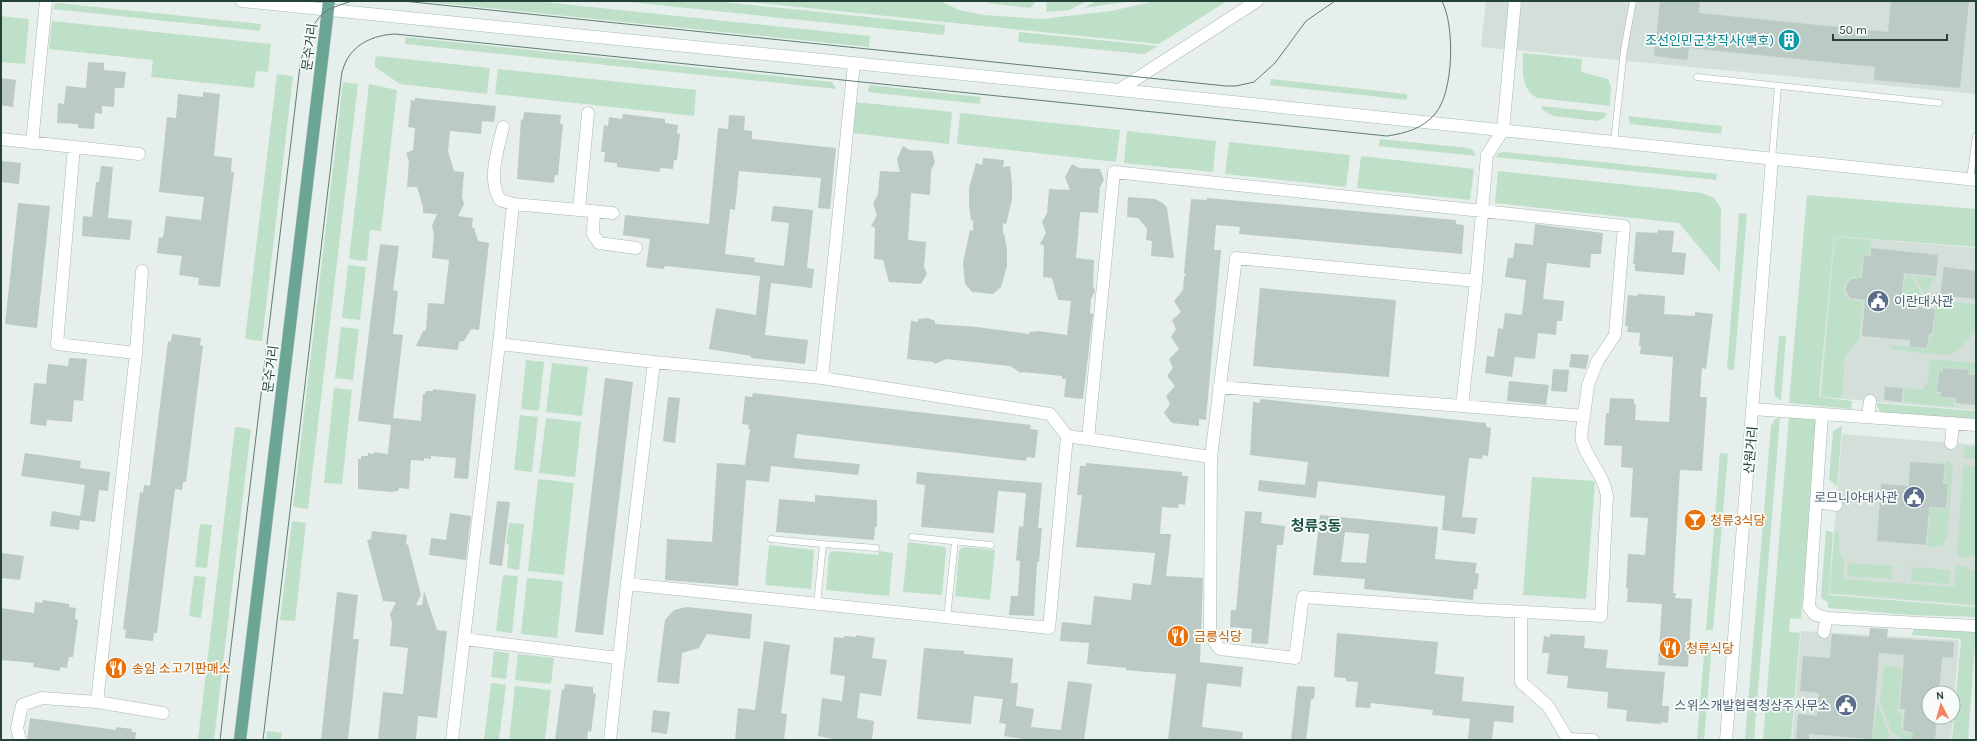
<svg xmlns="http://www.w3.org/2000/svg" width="1977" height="741" font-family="Karla,'Noto Sans KR',sans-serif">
  <rect width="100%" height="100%" fill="#e6efeb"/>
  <path fill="#d4dfda" d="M1486 1H1976V94L1481 47Z
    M1834 236 1976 248V410L1820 397Z
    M1842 434 1976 445V606L1829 594Z
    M1801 631 1959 640 1953 716V693H1929V717H1953L1951 740H1792Z"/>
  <path fill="#bfe0c8" d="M419 1H534L870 36 869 47Z
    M620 1H714L945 25 944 35Z
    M740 1H940L959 10 984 15 1042 19 1111 11 1155 1H1227L1159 44Z
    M986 1H1035L1034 4 1030 8 989 3Z
    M1047 1H1087L1069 10 1046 12Z
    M1096 1H1131L1084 8Z
    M58 3 261 24 260 31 53 9 55 4Z
    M1 16 29 19 25 64 1 62Z
    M52 21 271 44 268 72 256 71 254 88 151 77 153 60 49 49Z
    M1019 32 1158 46 1144 54 1018 42Z
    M405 37 832 82 836 89 405 44Z
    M1523 53 1582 59 1581 72 1608 79 1611 87 1610 106 1537 98C1520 89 1523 69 1523 53Z
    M378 56 490 68 487 94 400 84 375 67V58Z
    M498 69 696 90 694 116 495 94Z
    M277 74 293 76 262 341 245 339Z
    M1271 79 1407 94V100L1270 85Z
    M343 82 358 84 308 509 293 507Z
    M369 84 397 90 381 231 370 230 367 261 349 259Z
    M869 85 981 97 980 104 868 92Z
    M855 102 952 112 949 144 852 133Z
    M1541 106 1607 113 1605 117 1597 121 1553 116 1543 110Z
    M960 113 1120 130 1116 162 957 144Z
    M1628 116 1722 126 1721 134 1630 124Z
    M1127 131 1216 141 1213 172 1124 163Z
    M1380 139 1468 148 1473 150 1476 156 1379 146Z
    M1229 142 1350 155 1346 187 1225 174Z
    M1505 152 1717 174 1716 180 1496 157 1498 153Z
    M1361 156 1474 169 1470 200 1357 188Z
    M1498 171 1702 193 1714 198 1721 208 1720 272 1679 223 1495 203Z
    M1807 195 1976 209V247L1834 236 1819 397 1852 401 1851 409 1789 403Z
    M1739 213 1747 214 1734 370 1727 369Z
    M1835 237 1871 240 1870 254H1863L1860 277 1852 278C1843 283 1841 292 1849 299L1863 302 1859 340 1845 356 1842 398 1821 396Z
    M348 265 366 267 360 320 342 318Z
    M1906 267 1927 304 1926 307 1889 303 1890 293 1903 294Z
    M1915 276 1934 278 1925 295Z
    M1936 301 1976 304V331L1956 352 1947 355 1894 350 1889 345 1928 349 1930 335H1933Z
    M341 327 359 329 353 380 335 378Z
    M1779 336H1786L1781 401 1776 397 1774 392Z
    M1930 359 1976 363V374L1969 373V370L1942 367V372H1938L1937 393 1940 394V398L1955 399 1954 407 1904 402 1905 388 1922 390 1928 382Z
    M526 360 544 362 539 411 521 409Z
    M552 363 588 367 582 416 546 412Z
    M334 388 352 390 342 484 324 483Z
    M1876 403 1976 411V420L1882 413 1879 410Z
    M520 415 538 417 532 472 514 470Z
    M1780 417 1754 740H1745L1771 426 1774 420Z
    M1789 417 1817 420 1801 619 1790 618 1789 632 1800 633 1791 740H1763Z
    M546 418 581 422 575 477 539 473Z
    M1842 426 1837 487 1829 479 1833 431Z
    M235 427 251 429 214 740H198Z
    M1964 446 1976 447V459L1963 458Z
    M1720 453 1728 454 1713 630H1706Z
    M1946 461 1950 462 1953 467 1947 539 1942 546 1927 547 1930 517 1926 516V508L1947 509 1949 484 1944 483Z
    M1963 465 1976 467V555H1970L1967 558 1957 557Z
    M1532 477 1595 481 1586 599 1523 595Z
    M538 479 574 483 564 575 528 571Z
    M292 521 306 523 295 621 280 620Z
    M509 523 524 524 519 570 507 568 509 545 506 544Z
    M200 524 212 525 207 568 195 567Z
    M1835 530 1839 533V551L1844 563 1843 579 1954 587 1956 566H1967L1969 570H1976V605L1830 593Z
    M1826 531 1833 532 1829 595 1976 607V617L1911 615 1828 608V602L1822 599 1821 596Z
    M908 542 945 547 946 551 942 595 903 592Z
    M769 545 814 550 811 589 765 585Z
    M966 547 995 550 990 600 955 596 959 552 961 548Z
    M835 551 878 555 879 551 893 553 889 596 826 590 829 555 831 552Z
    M1848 563 1894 566 1891 573 1893 579 1847 576Z
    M1911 567 1950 570 1949 584 1910 581 1913 574Z
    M503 575 518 576 512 633 496 631Z
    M194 576 206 577 201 618 189 616Z
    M527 578 563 581 557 638 521 634Z
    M1914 628 1976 629 1968 740H1952L1961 639 1912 635Z
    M1705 642 1712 643 1704 740H1697Z
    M494 651 509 653 506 679 491 677Z
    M518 654 554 658 551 684 515 680Z
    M1884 666 1902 668 1898 713 1902 714 1901 732 1913 734 1912 740H1900L1898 736 1892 733 1880 703Z
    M491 683 506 685 499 740H484Z
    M515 686 551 690 545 740H509Z
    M1877 703 1889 735 1886 740H1873Z
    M267 731 282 733 281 740H266Z"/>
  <path fill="#bbcac4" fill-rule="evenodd" d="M1660 1H1700L1699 13 1888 32 1891 1H1969L1960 88 1874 80 1875 67 1689 48 1687 60 1654 56Z
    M88 62 104 63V70L126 72 124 88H115L114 107 102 106V114L95 113 94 129 78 128V124L57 123 58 103 64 104 66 86 86 88Z
    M1 78 16 80 13 107 1 105Z
    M203 92 220 94 214 156 232 158 231 172H234L220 287 198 285 199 278 179 275 182 256 157 253 159 237 163 238 166 216 201 220 204 197 159 192 167 117 176 118 178 94 203 97Z
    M415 98 496 106 494 122 482 121 481 134 450 131 448 151 454 171 464 172 462 197 464 204 458 216 473 218 472 227 474 228 478 241 489 243 479 330 471 329 464 341 459 342 458 350 416 346 423 331 426 330 428 303 444 304 449 260 432 258 434 235 432 226 437 214 423 213V207L417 187H407L409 161 406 153 413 150 415 128 408 127 411 100 415 101Z
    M524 112 561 115 560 124H563L558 175H555L554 183 517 179 521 119 523 120Z
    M623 114 665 119V123L678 125 677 133 680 134 677 160H674L673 169 660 168V172L617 167V163L604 162 605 152H601L604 125 608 126 609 117 622 119Z
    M729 115 745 116 744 130 752 131V139L836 148 830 209 818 208 821 178 739 171 735 210 730 209 725 254 755 258 754 262 784 266 789 223 771 221 773 206 813 210 807 268 814 269 812 288 771 283 765 335 808 340 805 364 751 358V356L709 349 716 308 756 315 760 276 665 266 664 269 646 267 650 239 623 235 625 215 709 224 718 128 728 129Z
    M903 146 910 150 932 151 935 162 931 170 930 195 911 193 908 240 926 242 924 267 927 274 921 284 889 282 883 260 874 259 875 228 871 226 877 215 873 204 878 194 880 171 900 172 897 159Z
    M983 158 1004 160 1003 167 1010 166 1012 183V200L1006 224 1003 223V234L1004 233 1007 250V266L1001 287 993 294 972 292 965 284 963 263 970 230 973 231V220L971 221 969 205V188L976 163 982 165Z
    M1 161 21 163 19 184 1 182Z
    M1072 164 1079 168 1100 169 1104 180 1100 187 1098 213 1080 212 1076 258 1094 260 1093 285 1095 291 1091 299 1090 313 1093 314 1083 399 1064 397 1066 379H1062V376L1023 372 1021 373 1010 366 946 359 935 364 933 362 907 359 911 321 918 322V319L928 318 935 321V324L977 327 1029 334V332L1038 331 1067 335 1071 301 1058 300 1052 278 1043 277 1044 246 1040 244 1046 233 1042 222 1047 213 1049 189 1070 190 1065 177Z
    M101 166 113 167 108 218 132 220 130 240 82 236 83 216 92 217 96 182H99Z
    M1128 197 1155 199 1164 204 1167 208 1174 258 1151 256 1152 241 1146 240 1147 229 1138 218 1127 217Z
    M1207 198 1456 220V224L1464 225 1462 254 1239 234 1240 227 1216 225 1214 250H1221L1206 420 1199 419V426L1172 423 1164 413 1170 404 1166 396 1175 386 1167 376 1173 368 1169 359 1179 349 1171 337 1176 329 1172 320 1181 312 1174 301 1183 290 1184 276 1186 275 1184 273 1191 199 1207 200Z
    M18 203 50 206 37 328 5 324Z
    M1535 224 1603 233 1601 254H1591L1590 268 1547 263 1543 299 1564 301 1562 321H1557L1556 335 1538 333 1535 359 1515 357 1512 377 1485 373 1487 356 1494 357 1498 328 1503 329 1505 313 1522 315 1526 280 1505 277 1508 258H1513L1515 243 1533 245Z
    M1658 230 1674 231 1672 252 1686 253 1684 275 1635 271V264H1633L1636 232 1657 233Z
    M380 244 399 246 393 290 398 291 393 334 403 335 393 418 421 421 423 394H425L426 391H433V389L476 394 468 479 454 478 456 458 431 456V459L424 458V461L411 460 409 489 399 488 398 491 392 492 358 489V459H361V456H368V453L374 454V452L388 454 391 425 358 421Z
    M1871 248 1938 255 1936 276 1904 273 1901 305 1935 309 1932 334H1929L1927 348 1910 347V340L1862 336 1865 300 1850 298 1845 290 1848 282 1852 279 1862 278 1864 255 1871 256Z
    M1944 267 1976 271V299L1940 295Z
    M1260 288 1396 300 1389 377 1253 366Z
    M1638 294 1665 296 1664 314 1695 316V312L1713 314 1706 369 1702 368 1700 397H1707L1702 471 1680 470 1673 593H1676L1675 598 1692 599 1688 667 1658 665 1662 604 1627 602 1628 588H1626L1628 554 1645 555 1648 518 1630 517 1633 468 1621 467 1622 446 1604 445 1606 413H1609L1610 398 1634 399V404H1636L1635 420 1669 422 1673 357 1640 354 1641 346H1639L1640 333 1627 332 1628 326H1625L1628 295 1637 296Z
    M172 334 201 338 200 345 203 346 186 482H183L182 490 175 489 157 633H154L153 641 125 638 126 630 123 629 140 492 143 493 144 485 150 486 168 341 171 342Z
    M1571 354 1589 355 1586 369 1569 367Z
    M69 358 87 359 83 401 74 400 72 422 47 420 46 426 30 424 34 383 46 384 48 364 68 366Z
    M1943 368 1969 370 1968 374 1976 375V405L1956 403V398L1940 397 1941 392H1937L1939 372H1942Z
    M1553 369 1569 370 1567 392 1551 391Z
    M605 378 633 382 603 635 575 632Z
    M1509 381 1549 385 1546 405 1507 401Z
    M1885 387 1903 388 1902 402 1884 400Z
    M753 393 1031 425 1030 429 1038 430 1035 458 1027 457 1026 461 797 434 794 458 860 464 858 475 771 466 769 482 746 480 738 586 665 580 667 539 712 542 717 463 745 465 750 429H748L749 425 742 424 745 396 752 397Z
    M668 397 680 398 675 443 663 441Z
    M1260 399 1486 423V427L1491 428 1488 456 1483 455 1482 459 1469 458 1462 517 1477 518 1475 534 1442 530 1445 496 1318 481 1316 498 1258 491 1259 480 1305 485 1308 462 1250 455 1253 402 1260 403Z
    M25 453 81 461 80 468 110 472 108 491 99 490 95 522 80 520 79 530 50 526 52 511 80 516 85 485 21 476Z
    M1910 462 1945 464 1943 484H1948L1946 508 1929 507 1926 545 1877 541 1881 484 1909 486Z
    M1086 463 1182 472V476H1188L1185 505 1179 504 1178 508 1162 507 1160 534H1171L1166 576 1203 578 1200 662 1243 667 1241 687 1207 683 1202 727 1243 732 1242 740H1168L1176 674 1136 671 1126 670V668L1087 664 1089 643 1060 641 1062 622 1091 625 1094 596 1131 600 1133 583 1151 585 1155 553 1076 547 1082 495H1077L1080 466H1086Z
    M917 472 1042 483 1038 528H1042L1039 562H1037L1034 616 1009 615 1011 596H1018L1020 561 1016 560 1019 526 1023 527 1026 493 998 491 994 533 921 527 925 485 916 484Z
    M815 495 877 500V527H875L874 540 776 532 779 499 815 502Z
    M497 501 510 502 502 566 489 564Z
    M1245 511 1262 512 1261 523 1285 526 1283 545H1277L1268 644 1251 643 1252 629 1230 627 1231 610H1236Z
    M450 513 471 516 466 560 429 555 431 538 446 540Z
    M1320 515 1438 527 1435 559 1477 563 1475 573 1479 574 1477 589H1474L1473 600 1364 589 1365 579 1313 575ZM1345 532 1369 534 1366 563 1341 562Z
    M372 531 407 535 406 544 408 545 421 595 416 605H422L424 591 437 630 447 631 437 718 418 716 416 740H378L383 692 403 694 408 648 390 646 392 623 390 614 396 602 383 601 367 540 371 539Z
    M1 553 24 556 20 580 1 578Z
    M337 592 358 595 353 639H359L348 740H321Z
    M43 600 69 604V607L76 608 75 619 78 620 73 657H69L67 668 60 667V671L33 667 34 663 1 660V608L34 613 35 602 42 603Z
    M687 607 752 614 750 639 707 634 699 648 682 653 679 684 657 682 665 620 674 610Z
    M1870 628 1888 629 1887 638 1954 642 1953 658 1942 657 1939 693H1929V717H1937L1935 740H1912L1913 733 1903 730 1905 709H1900L1904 655 1879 653 1872 739 1809 734V740H1796L1798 714 1817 716 1819 693 1800 691 1803 656 1830 658 1832 634 1869 637Z
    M1337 633 1438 642 1435 674 1464 677 1462 701 1514 706 1513 723 1494 721 1492 740H1468L1470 719 1432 715 1433 710 1371 703 1370 708 1355 707 1358 682 1346 681V678L1334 677Z
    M1550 634 1585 636 1584 648 1608 650 1606 668 1665 672 1662 706H1669L1668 723 1661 722V724L1626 721 1627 710 1607 708 1608 692 1567 688 1568 676 1547 674 1549 653H1542L1544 636 1550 637Z
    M856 635 875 638 872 658 887 660 881 696 860 693 857 718 874 721 872 740H839L818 736 822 698 842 701 845 676 830 674 834 637 844 638V636L856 637Z
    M764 641 790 645 781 713 787 714 784 740H735L738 708 755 710Z
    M924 648 964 651V654L1013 658 1011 683H1018L1016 706 1034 709 1031 727 1061 730 1068 681 1092 684 1084 740H1029L1004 736 1006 724 999 723 1003 699 974 696 971 724 917 719Z
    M565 684 593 687V693L596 694 591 732 588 731 587 740H555L562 689 564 690Z
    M1297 686 1315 687 1314 699H1311L1306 740H1291Z
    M653 710 670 712 667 734 651 732Z
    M30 718 116 730V727L132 729V732H136L135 740H27Z"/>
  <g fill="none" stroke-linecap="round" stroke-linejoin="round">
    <g stroke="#a8b8b2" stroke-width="7">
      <path id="lane" d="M1697 77 1939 103
        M1614 142 1624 50 1633 1
        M1772 159 1778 86
        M1970 179 1976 136
        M912 537 991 545
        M771 539 823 544
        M817 604 823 544 876 548
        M947 618 955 541"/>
    </g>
    <g stroke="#a8b8b2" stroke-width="13">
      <path id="street" d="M1119 90 1257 1
        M503 127C498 150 487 179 500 200L513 204
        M1 139 139 154
        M32 143 46 1
        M74 147 57 344 136 353
        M579 210 588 113
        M594 211 593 234 599 243 636 248
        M499 344 654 362 822 378 1050 414 1067 436 1049 628 627 584
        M822 378 854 63
        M1219 387 1462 406 1476 281
        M1753 409 1976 425
        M1822 414 1809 607 1814 614 1826 618 1976 626
        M1868 417 1870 401
        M1067 436 1211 457 1210 636 1220 649 1295 658 1303 597 1470 609 1601 616 1607 496C1604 475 1588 461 1582 441 1580 434 1583 424 1584 416
        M1088 439 1114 172 1624 226 1615 335 1597 362 1588 385 1584 416 1462 406
        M1951 443 1953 423
        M1211 457 1236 258 1476 281 1487 155 1503 130 1515 1
        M1816 502 1836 505
        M1521 612V682L1548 706 1568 739 1593 740
        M1824 632 1826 618
        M464 639 618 658
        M97 702 136 353 142 271
        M20 740 17 728 22 705 42 698 97 702 163 713
        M452 740 499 344 513 204 613 213
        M610 740 627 584 654 362"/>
    </g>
    <g stroke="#a4bbb3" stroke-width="13">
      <path id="secondary" d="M242 1 1119 90 1976 180
        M1726 740 1772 159"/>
    </g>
    <g stroke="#c2cac8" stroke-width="13">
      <path id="primary" d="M240 740 329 1"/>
    </g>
    <use href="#lane" stroke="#fff" stroke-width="6"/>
    <use href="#street" stroke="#fff" stroke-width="12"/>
    <use href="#secondary" stroke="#fff" stroke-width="12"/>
    <use href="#primary" stroke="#6aa596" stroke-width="12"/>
    <path stroke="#5f7d75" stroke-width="1" d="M403 1 1226 86H1236L1254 82 1275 63 1306 21 1335 1
      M220 740 300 66C304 47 310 21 328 10 335 6 344 4 352 1
      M263 740 340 88C341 81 341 72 344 66 352 44 374 35 395 34L1387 136C1406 133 1422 129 1435 114 1454 92 1455 26 1442 1"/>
  </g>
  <defs>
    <g id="building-disc" transform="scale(1.15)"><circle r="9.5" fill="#0f9aa8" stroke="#f7fbf9"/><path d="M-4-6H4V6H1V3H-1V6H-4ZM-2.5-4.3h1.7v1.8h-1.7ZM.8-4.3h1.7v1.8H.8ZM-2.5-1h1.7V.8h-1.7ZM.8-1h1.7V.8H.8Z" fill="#fff"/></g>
    <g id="civic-disc" transform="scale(1.15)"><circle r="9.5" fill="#5c6f8a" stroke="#f7fbf9"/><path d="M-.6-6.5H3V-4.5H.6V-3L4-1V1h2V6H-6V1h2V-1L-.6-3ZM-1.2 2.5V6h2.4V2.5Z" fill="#fff"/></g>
    <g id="bar-disc" transform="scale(1.15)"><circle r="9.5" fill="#e8710a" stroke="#f7fbf9"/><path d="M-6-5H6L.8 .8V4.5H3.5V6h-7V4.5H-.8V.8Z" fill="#fff"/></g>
    <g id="restaurant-disc" transform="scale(1.15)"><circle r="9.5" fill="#e8710a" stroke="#f7fbf9"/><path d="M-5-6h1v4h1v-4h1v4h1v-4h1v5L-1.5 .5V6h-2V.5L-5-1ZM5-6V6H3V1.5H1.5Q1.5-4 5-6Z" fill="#fff"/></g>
  </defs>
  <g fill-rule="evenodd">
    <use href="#building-disc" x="1789" y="40"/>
    <use href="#civic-disc" x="1878" y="301"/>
    <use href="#civic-disc" x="1914" y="497"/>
    <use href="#bar-disc" x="1695" y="520"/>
    <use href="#restaurant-disc" x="1178" y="636"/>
    <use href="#restaurant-disc" x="1670" y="648"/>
    <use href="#restaurant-disc" x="116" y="668"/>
    <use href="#civic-disc" x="1846" y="705"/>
  </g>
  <g text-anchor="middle" stroke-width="3.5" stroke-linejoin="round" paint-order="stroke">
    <g font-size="13" fill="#0d838f" stroke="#f7fbf9" text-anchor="end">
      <text x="1774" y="45">조선인민군창작사(백호)</text>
    </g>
    <g font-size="13" fill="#24423a" stroke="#f7fbf9">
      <text transform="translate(309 47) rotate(-83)" y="5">문수거리</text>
      <text transform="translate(270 369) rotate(-83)" y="5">문수거리</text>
      <text transform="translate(1750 450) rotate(-85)" y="5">산원거리</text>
    </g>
    <g font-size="13" fill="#4e5e75" stroke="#f7fbf9" text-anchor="end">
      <text x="1894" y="306" text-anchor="start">이란대사관</text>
      <text x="1898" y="502">로므니아대사관</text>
      <text x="1830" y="710">스위스개발협력청상주사무소</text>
    </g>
    <g font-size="13" fill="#c56008" stroke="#f7fbf9" text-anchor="start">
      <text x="1710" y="525">청류3식당</text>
      <text x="1194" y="641">금릉식당</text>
      <text x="1686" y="653">청류식당</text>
      <text x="132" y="673">송암 소고기판매소</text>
    </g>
    <g font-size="15" font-weight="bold" fill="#1f5548" stroke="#f7fbf9">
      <text x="1316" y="531">청류3동</text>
    </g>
  </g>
  <rect width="1977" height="741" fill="none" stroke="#24423a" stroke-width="4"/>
  <g transform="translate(1941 705) rotate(354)"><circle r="19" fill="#f7fbf9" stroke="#a3b1ad"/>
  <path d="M0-3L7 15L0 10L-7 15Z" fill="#f4845f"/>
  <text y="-6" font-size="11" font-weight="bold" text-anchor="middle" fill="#24423a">N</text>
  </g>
  <path d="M1833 34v6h114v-6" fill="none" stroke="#24423a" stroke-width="2"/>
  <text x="1839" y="34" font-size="12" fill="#24423a" stroke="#f7fbf9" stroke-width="3" paint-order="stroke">50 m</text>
</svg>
